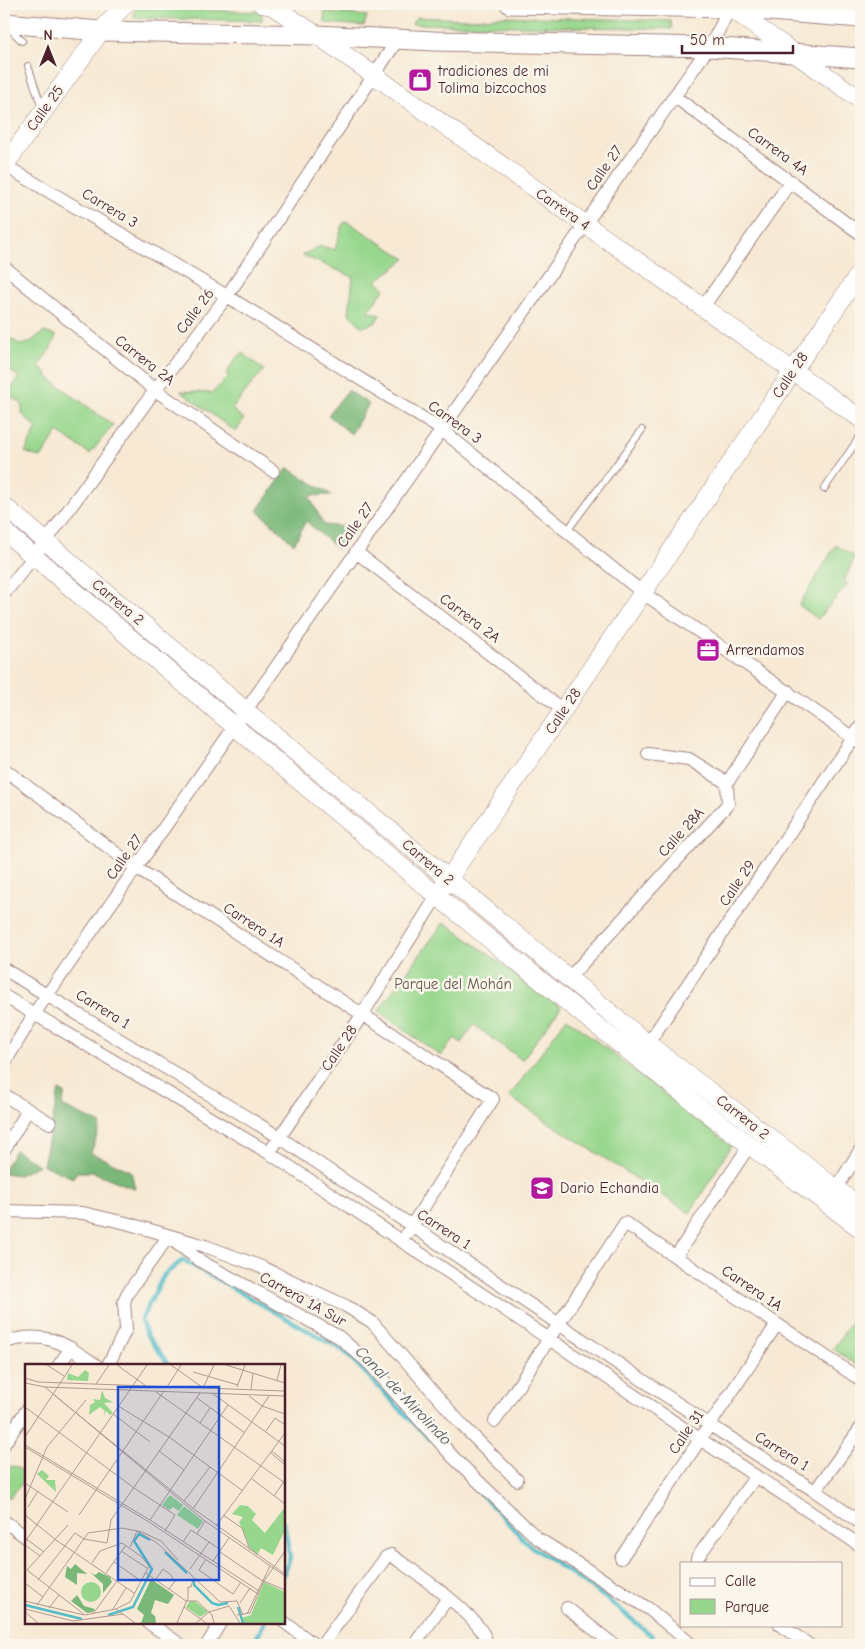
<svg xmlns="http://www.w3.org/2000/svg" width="865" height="1649" font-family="'Comic Neue',sans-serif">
  <rect width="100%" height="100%" fill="#fbf7ec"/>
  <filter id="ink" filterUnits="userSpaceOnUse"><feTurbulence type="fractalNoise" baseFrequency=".02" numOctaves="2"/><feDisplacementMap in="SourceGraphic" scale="10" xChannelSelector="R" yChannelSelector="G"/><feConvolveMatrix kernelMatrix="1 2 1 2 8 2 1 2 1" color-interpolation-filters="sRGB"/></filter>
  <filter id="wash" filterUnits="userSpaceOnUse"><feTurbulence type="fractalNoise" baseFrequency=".0096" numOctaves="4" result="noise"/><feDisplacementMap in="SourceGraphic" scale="20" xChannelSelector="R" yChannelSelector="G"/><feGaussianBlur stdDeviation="1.12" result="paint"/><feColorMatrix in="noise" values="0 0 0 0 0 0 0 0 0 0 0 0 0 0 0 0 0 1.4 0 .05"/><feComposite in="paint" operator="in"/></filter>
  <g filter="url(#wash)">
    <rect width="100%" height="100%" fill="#f7e9d4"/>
    <path fill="#97d78d" stroke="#707b5c" d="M135 8 262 12V21L134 18Z
      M324 12 367 16 364 26 325 23Z
      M506 16 671 21 672 29 412 24 416 17 470 19Z
      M348 222 406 259 376 281 385 289 368 311 380 315 375 323 362 327 349 314 353 277 302 255 321 246 335 250 343 223Z
      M44 332 56 336 51 348 39 365 51 380 113 425 90 454 58 432 41 458 25 452 37 428 22 414V403L7 395 19 377 4 366V335L21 345 30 342Z
      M243 353 264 370C252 382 244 395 232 409L244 419 236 432 180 391 212 393 229 376 226 374 236 358Z
      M836 545 855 557 844 581 848 584 818 619 799 605Z
      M444 922 561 1007 522 1060 474 1025 461 1043 455 1038 441 1056 378 1011Z
      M567 1018 731 1146 690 1213 509 1097Z
      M861 1307V1368L833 1349Z
      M11 1466 18 1467 26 1474V1479L10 1497 4 1496V1473Z"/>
    <path fill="#79b878" stroke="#626c52" d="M348 390 369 404 351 434 328 415Z
      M288 468 332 495 309 496 324 525 349 527 337 549 306 521 294 544 257 510Z
      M59 1090 65 1093 62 1106 101 1124 91 1153 131 1171 135 1189 93 1172H77L73 1178 43 1165Z
      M15 1150 39 1165 19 1175 4 1173V1169Z"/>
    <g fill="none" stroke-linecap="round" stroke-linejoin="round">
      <path stroke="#50bdc9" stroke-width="4.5" d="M169 1365 146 1334 141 1320 164 1275 183 1260 344 1351 429 1439
        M467 1479 529 1545 606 1598 652 1636V1645
        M284 1522 290 1558 284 1574
        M253 1645 264 1623"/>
    </g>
  </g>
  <g filter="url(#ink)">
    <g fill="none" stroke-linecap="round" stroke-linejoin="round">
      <g stroke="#a08480" stroke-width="8">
        <path id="lane" d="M9 28 22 41
          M28 66 42 108
          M824 489 861 435
          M567 531 642 430"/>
      </g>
      <g stroke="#a08480" stroke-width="14">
        <path id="street" d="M674 96 861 234
          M4 165 227 296 442 430 643 593 861 743
          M4 267 155 390 273 471
          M703 307 791 181
          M356 552 563 710
          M4 594 46 541 155 390 227 296 398 39
          M648 754 689 759 727 783
          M4 769 136 868 493 1099 407 1233
          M4 969 279 1137 710 1425 815 1491 861 1523
          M569 978 728 804 727 783 788 691
          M4 996 269 1153 861 1546
          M643 1051 861 726
          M4 1064 34 1014 713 41 732 4
          M4 1095 50 1123
          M4 1150 28 1110
          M269 1153 362 1015 437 896
          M836 1189 861 1149
          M4 1211 83 1213 126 1223 205 1246 259 1266 346 1306 372 1322 463 1426 517 1480
          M676 1256 749 1146
          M4 1342C46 1330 62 1342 96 1365
          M59 1365 71 1348
          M108 1365 126 1329 124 1302 127 1294 168 1237 202 1262 339 1337 369 1363 453 1457 537 1538 649 1609 692 1645
          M495 1421 625 1223 861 1380
          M4 1444 26 1411
          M815 1491 861 1428
          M4 1521 26 1537
          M621 1558 777 1324
          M697 1563V1558L756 1476
          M567 1608 614 1645
          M284 1622 315 1645
          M149 1623 181 1645
          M780 1625 809 1645
          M207 1645 220 1623
          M322 1645 386 1557 391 1555C413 1571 486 1619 487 1645
          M414 1645 448 1598"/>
      </g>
      <g stroke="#a08480" stroke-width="19">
        <path id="secondary" d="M262 4 272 6 317 35 861 419
          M729 7 861 100
          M4 166 101 31 125 4
          M4 506 246 711 648 1044 861 1208
          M4 531C285 769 565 1011 861 1229
          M443 887 861 271"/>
      </g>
      <g stroke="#a08480" stroke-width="21">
        <path id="primary" d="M510 4 730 8 861 18
          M4 23 101 31 317 35 434 41 708 47 861 58"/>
      </g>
      <use href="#lane" stroke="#fff" stroke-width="6"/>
      <use href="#street" stroke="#fff" stroke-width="12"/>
      <use href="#secondary" stroke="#fff" stroke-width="18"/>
      <use href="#primary" stroke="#fff" stroke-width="19"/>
    </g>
  </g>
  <defs>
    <g id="shop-square" transform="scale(1.25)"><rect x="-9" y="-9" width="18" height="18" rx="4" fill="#b5179e" stroke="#fbf7ec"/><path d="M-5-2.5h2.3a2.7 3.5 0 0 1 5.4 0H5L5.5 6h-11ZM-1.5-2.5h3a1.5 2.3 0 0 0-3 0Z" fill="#fff"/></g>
    <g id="office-square" transform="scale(1.25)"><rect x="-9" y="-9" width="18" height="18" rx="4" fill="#b5179e" stroke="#fbf7ec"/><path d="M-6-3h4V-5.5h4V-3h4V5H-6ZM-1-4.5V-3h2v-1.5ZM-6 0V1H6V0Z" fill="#fff"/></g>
    <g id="school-square" transform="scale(1.25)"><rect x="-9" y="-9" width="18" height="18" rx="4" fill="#b5179e" stroke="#fbf7ec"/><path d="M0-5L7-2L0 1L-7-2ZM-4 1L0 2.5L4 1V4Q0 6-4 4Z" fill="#fff"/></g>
  </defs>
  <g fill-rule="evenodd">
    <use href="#shop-square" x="420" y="80"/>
    <use href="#office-square" x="708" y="650"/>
    <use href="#school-square" x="542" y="1188"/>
  </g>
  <g text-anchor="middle" stroke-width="5" stroke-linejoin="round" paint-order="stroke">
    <g font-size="15" fill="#4a1f2b" stroke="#fbf7ec" text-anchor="start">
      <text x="438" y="76">tradiciones de mi<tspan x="438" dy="17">Tolima bizcochos</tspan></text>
      <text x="726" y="655">Arrendamos</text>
      <text x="560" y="1193">Dario Echandia</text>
    </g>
    <g font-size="15" fill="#4a1f2b" stroke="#fbf7ec">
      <text transform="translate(45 108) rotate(-54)" y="5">Calle 25</text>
      <text transform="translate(778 151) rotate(36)" y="5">Carrera 4A</text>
      <text transform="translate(604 168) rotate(-55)" y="5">Calle 27</text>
      <text transform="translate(110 208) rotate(31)" y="5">Carrera 3</text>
      <text transform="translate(563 209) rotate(35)" y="5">Carrera 4</text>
      <text transform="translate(195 311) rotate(-53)" y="5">Calle 26</text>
      <text transform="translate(145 360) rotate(38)" y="5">Carrera 2A</text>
      <text transform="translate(790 375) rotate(-56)" y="5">Calle 28</text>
      <text transform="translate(455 422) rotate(36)" y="5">Carrera 3</text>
      <text transform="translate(355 525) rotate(-55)" y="5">Calle 27</text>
      <text transform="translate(118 602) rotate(40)" y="5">Carrera 2</text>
      <text transform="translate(470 618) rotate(37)" y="5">Carrera 2A</text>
      <text transform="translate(563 711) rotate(-56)" y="5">Calle 28</text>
      <text transform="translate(681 832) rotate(-48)" y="5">Calle 28A</text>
      <text transform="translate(124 857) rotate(-55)" y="5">Calle 27</text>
      <text transform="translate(428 862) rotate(40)" y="5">Carrera 2</text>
      <text transform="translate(737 883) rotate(-56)" y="5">Calle 29</text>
      <text transform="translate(254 925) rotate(33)" y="5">Carrera 1A</text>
      <text transform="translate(103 1009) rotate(32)" y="5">Carrera 1</text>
      <text transform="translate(339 1048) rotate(-56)" y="5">Calle 28</text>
      <text transform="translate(743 1117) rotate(38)" y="5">Carrera 2</text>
      <text transform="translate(444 1229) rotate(33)" y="5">Carrera 1</text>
      <text transform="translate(752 1288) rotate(34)" y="5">Carrera 1A</text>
      <text transform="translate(303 1299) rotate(29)" y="5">Carrera 1A Sur</text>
      <text transform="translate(686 1432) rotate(-56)" y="5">Calle 31</text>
      <text transform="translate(782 1451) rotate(32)" y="5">Carrera 1</text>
    </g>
    <g font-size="15" fill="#615648" stroke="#fbf7ec">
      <text x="453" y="989">Parque del Mohán</text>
    </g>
    <g font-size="16" font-style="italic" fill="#4c5662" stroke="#fbf7ec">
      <text transform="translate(404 1395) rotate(46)" y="6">Canal de Mirolindo</text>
    </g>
  </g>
  <g transform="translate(25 1364)">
    <rect width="260" height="260" fill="#f7e9d4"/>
    <path d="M60 6 64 9 63 17 42 16 43 9 53 13ZM77 26 80 34 88 38 79 39 88 49 85 51 81 47 78 54 80 47 75 43 64 51 65 41 70 38 68 35 75 36ZM17 106 24 112 21 116H30L31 128 12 110ZM145 131 158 141 154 147 148 143 144 146 137 141ZM215 141 223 142 231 150 227 156 240 169 260 143V166L248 191 236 184 232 191 226 186 214 158 218 153 207 150ZM159 142 178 157 173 165 152 151ZM56 228a10 10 0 1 1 20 0a10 10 0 1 1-20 0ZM239 218 260 228V259H218L216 254 226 251ZM165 237H170L183 248 175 253 161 243Z" fill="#97d78d"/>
    <path d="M50 200 62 210 52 209V221L40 213 42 202 46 205ZM65 208 70 211 74 208 85 213 87 218 78 229V220ZM126 215 149 231 143 240 130 236 126 249 130 252 131 259H116L119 251 112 245ZM52 231 59 242 70 245 68 248 62 249 46 237Z" fill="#79b878"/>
    <path fill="none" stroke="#50bdc9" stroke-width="2.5" d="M140 188 162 209M169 217V221L187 239 193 241 203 239M0 241 57 255M213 243 218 259M83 251 108 243 127 205 109 177 114 170 125 176"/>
    <path fill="none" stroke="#b29890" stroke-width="1" d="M22 1 39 12M92 1 121 22M146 1 177 23M201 1 260 19M168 8 213 21M0 14 13 18 260 27M252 16 256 1M0 19 20 23 260 32M71 20 84 1M20 23 180 157 260 212M142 23 156 1M212 23 220 1M178 24 189 1M226 25 228 9M131 28 260 119M187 29 260 82M29 31 169 145 260 210M224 32 237 42 260 50M172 34 220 69M93 42 144 73 218 127M0 43 109 124 150 151 140 167M88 50 125 78M175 59 185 44M241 67 250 54 260 61M0 73 47 1M0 81 125 156 234 227M0 83 124 158 233 230M134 87 159 106M247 87 260 98M246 89 260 101M227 115 260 140M0 119 43 148M249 132 260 116M0 135 22 83 61 36M159 137 185 103M3 143 13 127M168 145 244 32M0 151 31 176 109 229M54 151 139 27M198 151 217 164 225 186M125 156 203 41M43 161 2 206 60 251 91 245 110 259M191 162 260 69M172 170 180 157M0 174 19 188M0 178 122 1M158 178 166 166 196 186M0 181 15 192M105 183 112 167 132 179 195 238 212 237 218 251M96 187 122 204M195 188 236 216 260 226M181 195 174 206 202 226 208 230 216 218M188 197 204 174M89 198 116 217M67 199 75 187 97 179 117 193 124 202 105 238 91 245M165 205 184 178M81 209 101 181M121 209 161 237H172L187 251 189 259M131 215 138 205 145 210 150 217 144 225M13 216 50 169 59 175 82 179 86 156 175 29M0 219 18 233M0 237 59 251M215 239 225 224M12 241 63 169 97 164 117 168 136 177 153 196M159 243 181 259M24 244 34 231M0 245 48 257 98 250M88 245 101 224M0 248 13 259M68 250 92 217M222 250 245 202M212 251 225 249 239 217 260 187M152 259 163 234V223H166L168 216M171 259 184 248 204 242 215 259"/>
    <path fill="#1d4ed8" fill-opacity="0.15" stroke="#1d4ed8" stroke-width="2.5" d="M93 23H194V216H93Z"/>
    <rect width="260" height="260" fill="none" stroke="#4a1f2b" stroke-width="2.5"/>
  </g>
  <rect width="865" height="1649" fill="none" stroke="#fbf7ec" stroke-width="20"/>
  <rect x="680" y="1562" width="162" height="65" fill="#fbf7ec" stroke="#b4a19f"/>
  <rect x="690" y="1578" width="25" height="8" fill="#ffffff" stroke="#b4a19f"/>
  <text x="725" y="1586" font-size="15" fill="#4a1f2b">Calle</text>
  <rect x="690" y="1599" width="25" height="15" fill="#97d78d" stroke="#b4a19f"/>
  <text x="725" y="1612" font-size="15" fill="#4a1f2b">Parque</text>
  <g transform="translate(48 48)" stroke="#fbf7ec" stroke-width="4" paint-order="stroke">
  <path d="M0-4L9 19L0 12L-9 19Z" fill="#4a1f2b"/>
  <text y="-8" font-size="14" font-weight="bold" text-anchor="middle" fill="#4a1f2b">N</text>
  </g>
  <path d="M682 45v8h111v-8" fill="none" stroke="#4a1f2b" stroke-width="2.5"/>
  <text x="690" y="45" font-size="15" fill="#4a1f2b" stroke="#fbf7ec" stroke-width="4" paint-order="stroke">50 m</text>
</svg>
